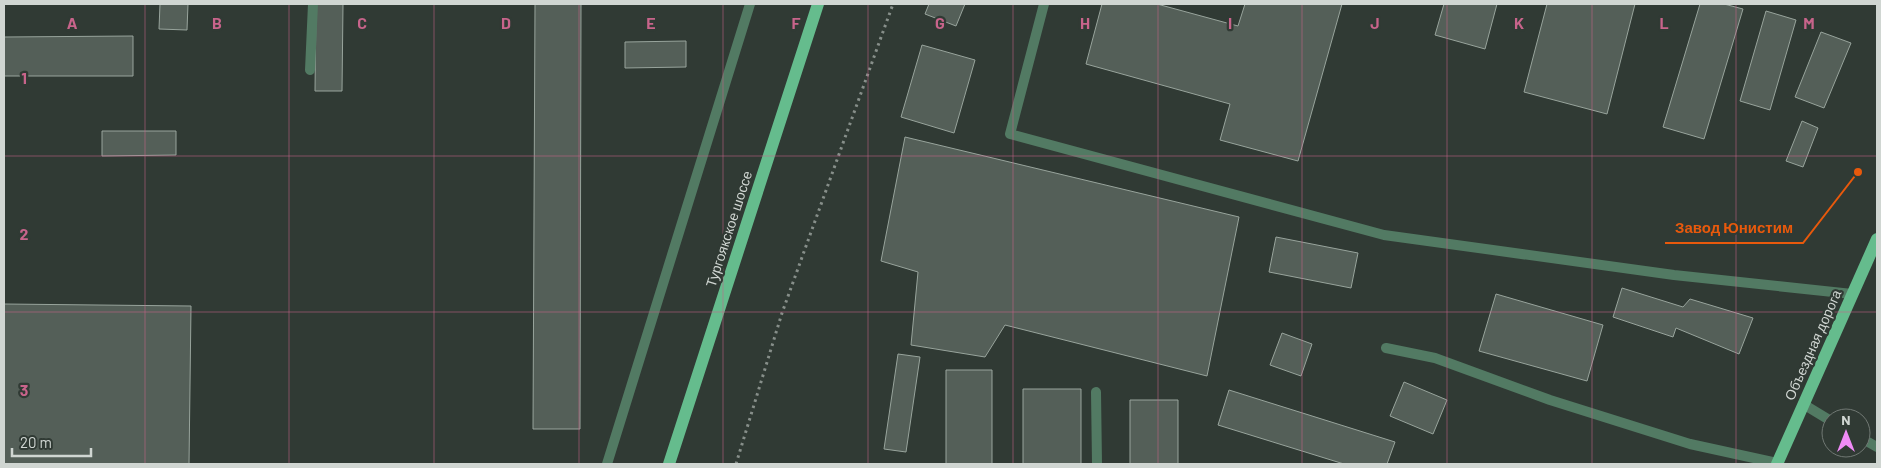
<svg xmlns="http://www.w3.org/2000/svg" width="1881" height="468" font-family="Barlow,sans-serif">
  <rect width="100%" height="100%" fill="#303a34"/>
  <path fill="#545f58" stroke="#98a49c" d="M160 4H188L187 30 159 29Z
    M316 4H343L342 91H315Z
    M535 4H581L580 429H533Z
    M929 4H965L956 26 925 14Z
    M1102 4H1157L1238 26 1245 4H1342L1298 161 1220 140 1230 104 1086 64Z
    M1444 4H1497L1485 49 1435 35Z
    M1547 4H1635L1607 114 1524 92Z
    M1700 4H1724L1743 9 1704 139 1663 127Z
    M1766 11 1796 20 1770 110 1740 101Z
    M1821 32 1851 43 1824 108 1795 97Z
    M133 36V76H4V37Z
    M686 41V67L625 68V42Z
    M922 45 975 60 954 133 901 117Z
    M1802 121 1818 128 1803 167 1786 161Z
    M102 131H176V155L102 156Z
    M905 137 1239 217 1207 376 1005 325 985 357 911 345 918 272 881 261Z
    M1276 237 1358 253 1351 288 1269 272Z
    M1622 288 1683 307 1690 299 1753 318 1739 354 1676 328 1673 337 1613 317Z
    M1496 294 1603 325 1587 381 1479 351Z
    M4 304 191 306 189 464H4Z
    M1282 333 1312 344 1301 376 1270 365Z
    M898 354 920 357 906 452 884 449Z
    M946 370H992V464H946Z
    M1404 382 1447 400 1433 434 1390 416Z
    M1023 389H1081V464H1023Z
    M1229 390 1395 442 1387 464H1344L1218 425Z
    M1130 400H1178V464H1130Z"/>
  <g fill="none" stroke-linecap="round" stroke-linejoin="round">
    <path stroke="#878f8a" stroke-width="3" stroke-dasharray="2.5 4" stroke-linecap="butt" d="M736 464 782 313 893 4"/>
    <path stroke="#527a63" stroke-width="10" d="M1044 4 1010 134 1384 235 1674 275 1852 294
      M310 70 313 4
      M1386 348 1435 358 1550 400 1690 444 1777 463
      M1096 392 1097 464
      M1803 404 1831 421
      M1861 438 1877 447
      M607 464 750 4"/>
    <path stroke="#65bc8d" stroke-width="12" d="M669 464 818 4
      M1777 464 1877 239"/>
  </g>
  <path fill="none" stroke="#c8648b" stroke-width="1" stroke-opacity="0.55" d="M145 4V464M289 4V464M434 4V464M579 4V464M723 4V464M868 4V464M1013 4V464M1158 4V464M1302 4V464M1447 4V464M1592 4V464M1736 4V464M4 156H1877M4 312H1877"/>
  <g text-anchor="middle" stroke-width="4.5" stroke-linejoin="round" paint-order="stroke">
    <g font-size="14" fill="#d0d6d2" stroke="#303a34">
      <text transform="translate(729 229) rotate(-72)" y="5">Тургоякское шоссе</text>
      <text transform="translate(1813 345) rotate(-66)" y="5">Объездная дорога</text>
    </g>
  </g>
  <g font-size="16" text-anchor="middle" font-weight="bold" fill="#c8648b" stroke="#303a34" stroke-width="4.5" stroke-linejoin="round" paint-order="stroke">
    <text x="72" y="29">A</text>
    <text x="217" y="29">B</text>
    <text x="362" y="29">C</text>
    <text x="506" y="29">D</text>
    <text x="651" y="29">E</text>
    <text x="796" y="29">F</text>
    <text x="940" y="29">G</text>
    <text x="1085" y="29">H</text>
    <text x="1230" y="29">I</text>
    <text x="1375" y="29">J</text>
    <text x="1519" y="29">K</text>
    <text x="1664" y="29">L</text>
    <text x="1809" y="29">M</text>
    <text x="24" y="84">1</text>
    <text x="24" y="240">2</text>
    <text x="24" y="396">3</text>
  </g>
  <path fill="none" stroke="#e8590c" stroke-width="2" d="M1858 172L1803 243H1665"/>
  <circle fill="#e8590c" stroke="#303a34" stroke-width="2" cx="1858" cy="172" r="5"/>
  <g font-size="15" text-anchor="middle" font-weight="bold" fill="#e8590c" stroke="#303a34" stroke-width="4.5" stroke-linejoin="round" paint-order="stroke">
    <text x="1734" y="233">Завод Юнистим</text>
  </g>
  <rect width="1881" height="468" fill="none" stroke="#d0d6d2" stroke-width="10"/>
  <g transform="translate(1846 433)"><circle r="24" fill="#303a34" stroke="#707873"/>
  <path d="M0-4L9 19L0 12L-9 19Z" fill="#ef8bf6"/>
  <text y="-8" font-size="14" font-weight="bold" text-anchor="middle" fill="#d0d6d2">N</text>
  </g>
  <path d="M12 448v8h79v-8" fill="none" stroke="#d0d6d2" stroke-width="2.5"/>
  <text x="20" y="448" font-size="15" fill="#d0d6d2" stroke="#303a34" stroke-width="4" paint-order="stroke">20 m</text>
</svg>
